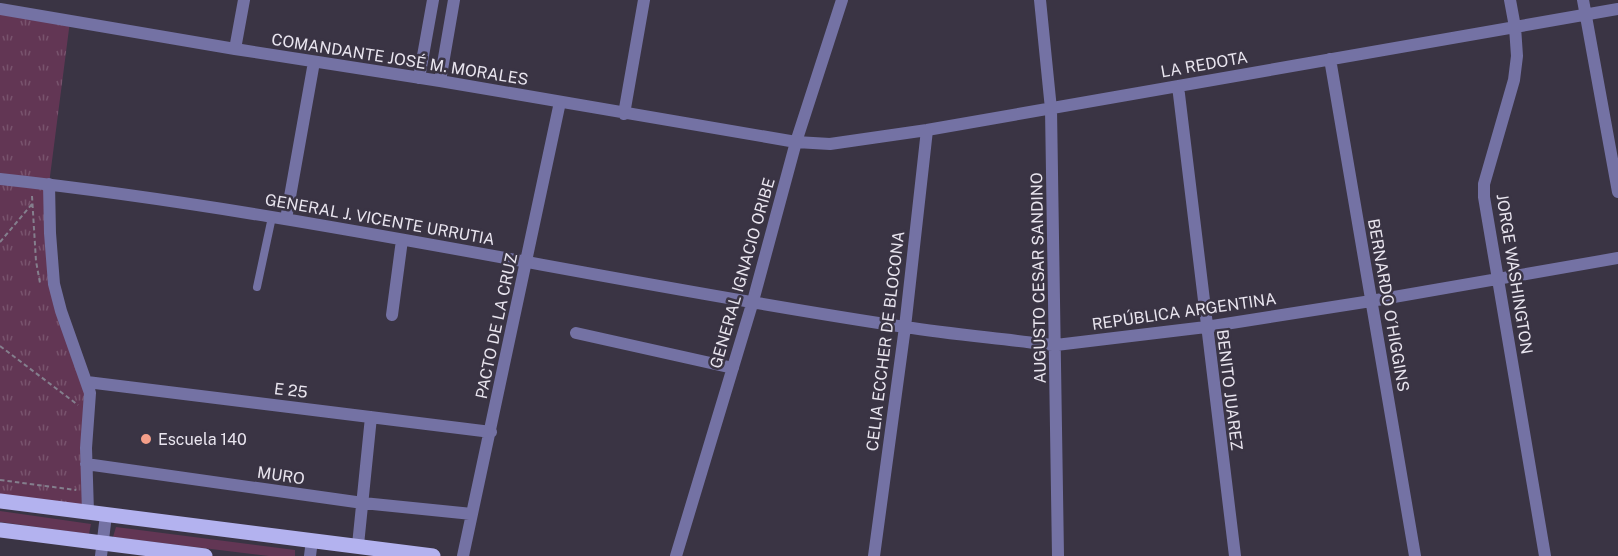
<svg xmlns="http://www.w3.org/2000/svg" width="1618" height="556" font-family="'Public Sans',sans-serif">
  <defs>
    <pattern id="park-tufts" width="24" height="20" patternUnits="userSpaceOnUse" patternTransform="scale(1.5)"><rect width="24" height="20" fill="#623654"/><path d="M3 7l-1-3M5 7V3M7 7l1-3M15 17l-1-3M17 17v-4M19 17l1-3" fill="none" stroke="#78536d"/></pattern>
  </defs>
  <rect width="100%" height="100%" fill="#3a3444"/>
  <path fill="#623654" d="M0 511 91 524 89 534 0 522Z
    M116 527 295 550V556H269L113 537Z"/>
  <path fill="url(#park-tufts)" d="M0 9 70 21 49 184 51 262 87 382 88 512 0 501Z"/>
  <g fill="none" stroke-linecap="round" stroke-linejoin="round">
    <path stroke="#847f8d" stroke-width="2" stroke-dasharray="4.5 3" stroke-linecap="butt" d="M32 196 36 261 40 283
      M0 242 32 204
      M0 346 78 405
      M0 480 76 490"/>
    <path stroke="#7472a4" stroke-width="8" d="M257 287 272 217"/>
    <path stroke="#7472a4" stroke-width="12" d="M1040 0 1051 109 1058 556
      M1510 0 1515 27 1517 56 1514 80 1484 184V197L1545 556
      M1583 0 1618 192
      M0 9 235 49 440 81 796 142 830 144 927 130 1618 9
      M235 49 244 0
      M1330 59 1415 556
      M419 78 433 0
      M440 81 454 0
      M1178 86 1235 556
      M624 114 644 0
      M0 179C304 212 603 282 905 327 950 334 996 338 1042 344L1056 345 1206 327 1371 301 1618 258
      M49 184 50 233 54 284 61 311 90 393 86 448 88 512
      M286 219 314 62
      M392 315 402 240
      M576 333 733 368
      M87 382 491 432
      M86 464 363 503 472 514
      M358 545 371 417
      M101 556 106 515
      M310 556 312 540
      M463 556 560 102
      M676 556 753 301 796 142 842 0
      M874 556 905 327 927 130"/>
    <path stroke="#b3b2ef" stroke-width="15" d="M0 501 433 556
      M0 530 205 556"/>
  </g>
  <circle fill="#f49e89" stroke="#3a3444" stroke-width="2" cx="146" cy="439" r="6"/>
  <g text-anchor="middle" stroke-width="5" stroke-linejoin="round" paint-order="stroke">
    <g font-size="16" fill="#e9e5ef" stroke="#3a3444">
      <text transform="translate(400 59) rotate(9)" y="6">COMANDANTE JOSÉ M. MORALES</text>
      <text transform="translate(1204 64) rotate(-10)" y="6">LA REDOTA</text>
      <text transform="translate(380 219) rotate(10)" y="6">GENERAL J. VICENTE URRUTIA</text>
      <text transform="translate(742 273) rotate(-74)" y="6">GENERAL IGNACIO ORIBE</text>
      <text transform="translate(1515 274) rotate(81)" y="6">JORGE WASHINGTON</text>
      <text transform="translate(1038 278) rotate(-91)" y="6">AUGUSTO CESAR SANDINO</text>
      <text transform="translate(1389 305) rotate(80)" y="6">BERNARDO O´HIGGINS</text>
      <text transform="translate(1184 311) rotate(-8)" y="6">REPÚBLICA ARGENTINA</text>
      <text transform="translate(496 326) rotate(-78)" y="6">PACTO DE LA CRUZ</text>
      <text transform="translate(885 341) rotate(-83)" y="6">CELIA ECCHER DE BLOCONA</text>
      <text transform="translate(291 390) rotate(7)" y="6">E 25</text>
      <text transform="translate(1230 390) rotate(83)" y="6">BENITO JUAREZ</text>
      <text transform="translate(281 475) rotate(8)" y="6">MURO</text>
    </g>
    <g font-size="16" fill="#e9e5ef" stroke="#3a3444" text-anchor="start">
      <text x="158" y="445">Escuela 140</text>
    </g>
  </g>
</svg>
